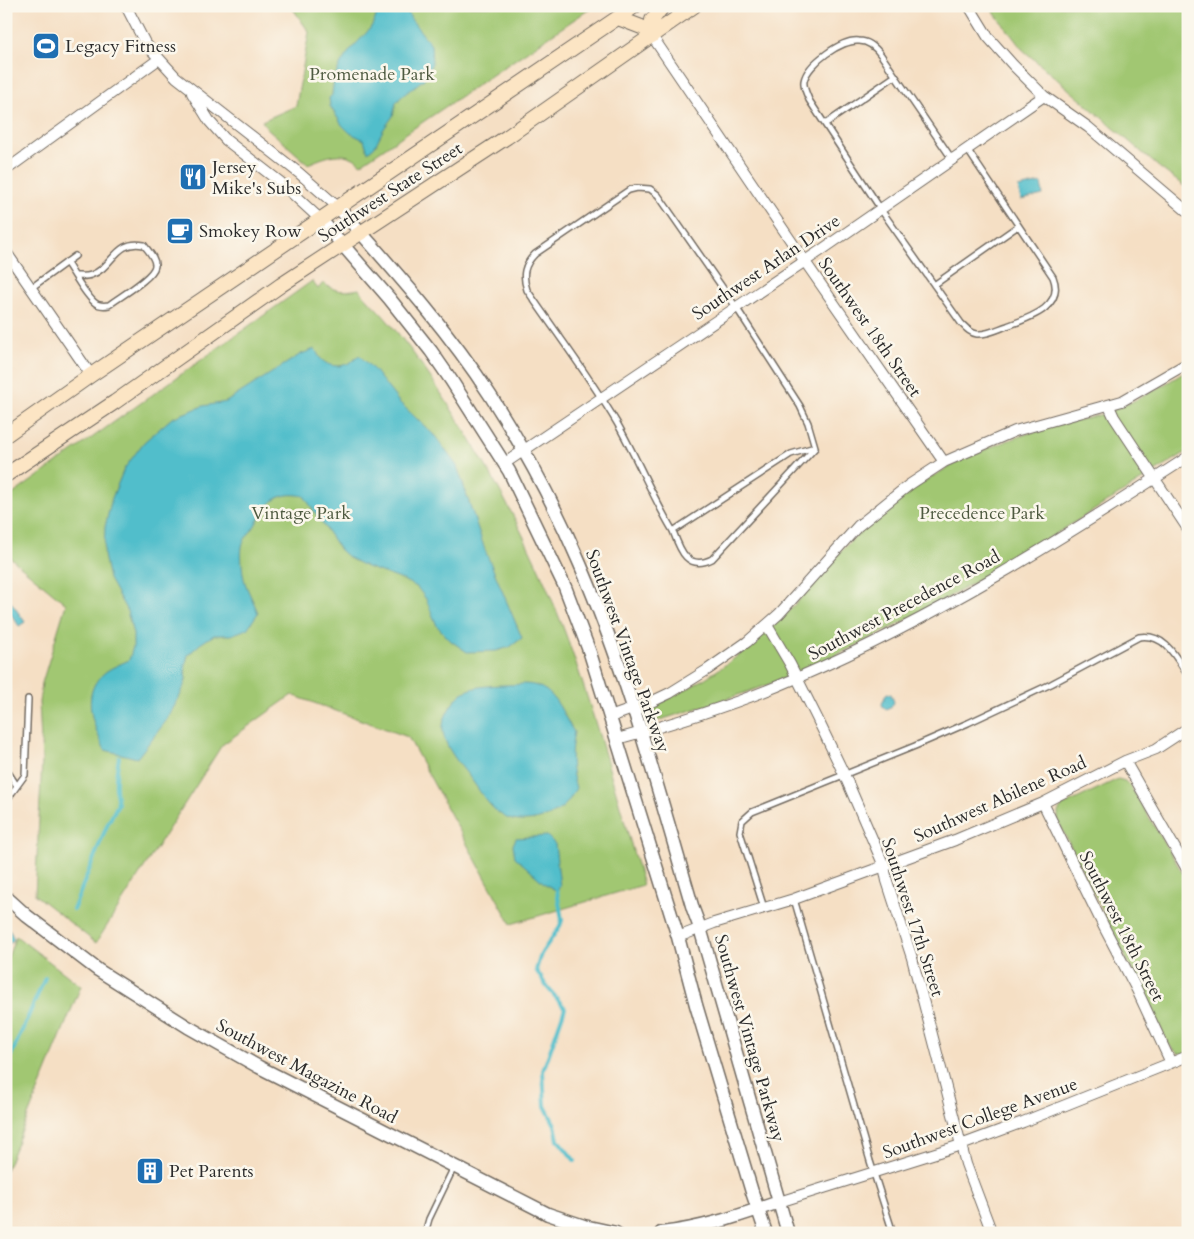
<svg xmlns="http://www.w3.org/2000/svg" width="1194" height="1239" font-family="Cardo,serif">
  <rect width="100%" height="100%" fill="#fbf7ec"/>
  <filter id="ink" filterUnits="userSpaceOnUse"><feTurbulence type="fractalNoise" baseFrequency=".02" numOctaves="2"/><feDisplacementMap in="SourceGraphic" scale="10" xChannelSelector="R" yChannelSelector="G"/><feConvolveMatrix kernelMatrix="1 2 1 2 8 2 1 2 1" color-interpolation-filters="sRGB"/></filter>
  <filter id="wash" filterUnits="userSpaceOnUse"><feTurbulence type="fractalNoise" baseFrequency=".0096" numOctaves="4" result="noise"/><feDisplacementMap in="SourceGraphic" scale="20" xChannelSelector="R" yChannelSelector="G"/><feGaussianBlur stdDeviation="1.12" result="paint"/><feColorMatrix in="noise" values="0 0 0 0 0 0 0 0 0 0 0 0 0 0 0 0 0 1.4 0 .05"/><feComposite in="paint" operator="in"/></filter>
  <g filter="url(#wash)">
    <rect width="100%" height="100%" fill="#f5dfc4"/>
    <path fill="#a1c772" stroke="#66794e" d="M291 6H594L361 164C358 162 355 158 351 157 337 151 320 159 308 164L267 128 262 121 296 106 309 32Z
      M989 6H1188V189L1160 168 1022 49Z
      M312 281 318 289 323 283C335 292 344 292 359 289 367 300 378 309 387 320 421 360 450 406 477 451 512 509 542 571 566 635 596 717 618 801 643 885L511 924 408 737 292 695 222 745 96 943 35 895 42 761 39 702 42 683 66 604 6 554V499Z
      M1188 370V451C1063 530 939 610 804 670 756 691 707 705 657 721L653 706C702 684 748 652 786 614 806 594 821 572 841 551 863 528 888 506 915 488 958 458 1006 439 1056 425 1077 420 1099 417 1118 408 1142 398 1166 384 1188 370Z
      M1118 779 1125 781 1130 786 1188 882V1055L1177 1053 1169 1045 1058 821V812L1062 806Z
      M16 936 81 986 6 1170V962Z"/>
    <path fill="#51becb" stroke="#3e747b" d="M377 6H405L411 19 431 45 432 63 424 79 401 97 396 103 393 116 383 130 375 146 368 152 364 140 350 133 342 125 330 106 329 98 332 95C333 75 341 60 354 46 365 34 378 24 377 6Z
      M1041 183 1043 195 1021 200 1018 188Z
      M315 349C317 352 319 357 321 359 333 371 350 366 359 355L374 370 399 402 435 436 457 466 485 550 522 638 510 647 496 651 467 652 451 641 437 626 426 599 417 587 403 580 367 567 349 558 340 550 304 496C275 490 267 505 254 527 251 532 245 537 243 543 240 551 242 565 243 574 245 588 253 599 258 613L247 629 231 635H214L200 644 188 655 185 666 186 680 180 696 166 721 137 758 105 750C94 728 80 695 102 675 109 668 121 664 129 660L133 647V634L127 611 109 579 104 555 105 527 112 498 124 469 144 442 172 418 203 406 226 402 301 354Z
      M11 602 25 622 19 626 6 607Z
      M523 684C555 684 559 709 574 732 570 752 570 769 576 788 573 793 570 800 566 804 552 819 520 827 503 816 488 807 479 789 468 775 458 762 441 743 443 725 444 716 453 701 460 695 474 683 505 686 523 684Z
      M888 693 891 694 894 702 892 706 886 709 883 707 882 704 886 694Z
      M547 836 555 844 560 886 557 891 545 884 515 857 513 845 516 838Z
      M6 927 10 931 14 939 6 947Z"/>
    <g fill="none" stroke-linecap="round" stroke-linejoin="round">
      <path stroke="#51becb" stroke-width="4" d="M557 891 562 920 560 926 541 954 536 970 547 987 565 1008 543 1071 545 1106 555 1125 558 1140 575 1161
        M73 910 108 823 118 804C114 787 116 774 119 757
        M6 1067 45 978"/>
    </g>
  </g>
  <g filter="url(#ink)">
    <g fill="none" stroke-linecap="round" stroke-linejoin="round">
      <g stroke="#726a61" stroke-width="8">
        <path id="service" d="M825 124 895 76
          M952 159 881 55C876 48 868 41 859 41 842 39 807 64 804 81 803 88 807 94 809 100L884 214 961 323C966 328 970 333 977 334 987 335 998 329 1007 326 1029 318 1065 307 1053 277L967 149
          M637 188 650 189 658 195 736 307 800 406 808 423 815 447 791 454 673 531C652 496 637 458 617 423 590 377 557 334 527 290 522 275 524 265 535 254L629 190Z
          M66 262C74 274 84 293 94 302 98 306 103 306 109 305 119 297 153 278 155 266 156 258 148 251 144 245 115 239 114 267 91 275 86 277 80 276 75 276
          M934 285 1018 226
          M31 288 75 256
          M673 531C680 550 687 571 712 559L815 448
          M6 769 17 786
          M6 801 25 775 28 699
          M794 899 870 1161 893 1233
          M764 908 740 832 742 821 752 812 915 746 968 723 1051 684 1139 637C1165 633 1176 657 1188 676
          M425 1233 429 1219 454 1167"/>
      </g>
      <g stroke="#726a61" stroke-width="12">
        <path id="minor" d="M126 6 145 43 176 77 299 173 339 208
          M969 6 988 37 1013 65 1044 96 1088 127 1188 212
          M652 36 808 266 944 462
          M192 93 210 122 226 140 280 182 321 220
          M6 170 159 59
          M6 252 91 375
          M1109 406 1114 417 1188 529
          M505 463 820 251 1044 96
          M767 625 790 664 817 718 844 774 884 866 887 881 912 958 966 1164 992 1233
          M610 717 649 703 670 693 707 670 747 642 779 614 858 526 909 485 944 462 1015 431 1122 401 1188 363
          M617 739C679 722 740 703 799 677 936 618 1063 538 1188 457
          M1125 761 1188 871
          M1043 803 1105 929 1137 990 1171 1063
          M678 937 714 923 794 899 955 840 1043 803 1125 761 1156 749 1188 728
          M779 1202 961 1145 1023 1122 1188 1056"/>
      </g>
      <g stroke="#726a61" stroke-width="15">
        <path id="tertiary" d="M339 208C392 268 446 327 490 395 524 448 555 505 580 564 628 675 659 793 693 909L700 928 788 1233
          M321 220 389 298 431 351 451 380 509 471 565 587 590 653 678 937 696 1005 752 1192 766 1233
          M6 897 27 916 98 970 188 1027 259 1067 548 1214 584 1226 616 1233
          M661 1233C702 1229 741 1215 779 1202"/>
      </g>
      <g stroke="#726a61" stroke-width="16">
        <path id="secondary" d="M618 18 644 28 652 36
          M652 36V20L663 6
          M6 435 91 375 635 6
          M6 475 115 402 281 285 507 137 694 6"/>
      </g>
      <use href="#service" stroke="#fff" stroke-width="5"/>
      <use href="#minor" stroke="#fff" stroke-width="10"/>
      <use href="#tertiary" stroke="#fff" stroke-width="12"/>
      <use href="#secondary" stroke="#fce5c4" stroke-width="14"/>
    </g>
  </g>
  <defs>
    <g id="stadium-square" transform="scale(1.4375)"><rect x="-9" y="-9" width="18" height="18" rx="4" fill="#1f6fb2" stroke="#fbf7ec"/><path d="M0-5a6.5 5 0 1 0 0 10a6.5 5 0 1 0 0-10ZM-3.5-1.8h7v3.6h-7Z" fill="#fff"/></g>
    <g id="restaurant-square" transform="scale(1.4375)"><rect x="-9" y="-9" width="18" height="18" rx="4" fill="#1f6fb2" stroke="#fbf7ec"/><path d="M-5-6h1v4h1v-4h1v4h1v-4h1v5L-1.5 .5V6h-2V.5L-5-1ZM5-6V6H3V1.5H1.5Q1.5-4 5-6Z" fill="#fff"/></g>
    <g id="cafe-square" transform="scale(1.4375)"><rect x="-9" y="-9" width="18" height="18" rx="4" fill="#1f6fb2" stroke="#fbf7ec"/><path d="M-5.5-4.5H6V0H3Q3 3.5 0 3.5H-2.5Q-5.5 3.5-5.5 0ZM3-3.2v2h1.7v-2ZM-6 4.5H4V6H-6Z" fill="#fff"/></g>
    <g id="building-square" transform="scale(1.4375)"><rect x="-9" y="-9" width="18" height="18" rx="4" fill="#1f6fb2" stroke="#fbf7ec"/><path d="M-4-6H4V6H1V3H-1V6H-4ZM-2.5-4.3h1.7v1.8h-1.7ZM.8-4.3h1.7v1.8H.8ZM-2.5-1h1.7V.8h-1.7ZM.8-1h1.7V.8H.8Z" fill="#fff"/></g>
  </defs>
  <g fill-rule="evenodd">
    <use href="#stadium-square" x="46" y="46"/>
    <use href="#restaurant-square" x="193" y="177"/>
    <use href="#cafe-square" x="180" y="231"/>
    <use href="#building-square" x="150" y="1171"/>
  </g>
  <g text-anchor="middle" stroke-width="5" stroke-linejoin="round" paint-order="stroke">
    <g font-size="18" fill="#2b2b2b" stroke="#fbf7ec" text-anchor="start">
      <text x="65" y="52">Legacy Fitness</text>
      <text x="212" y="173">Jersey<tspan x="212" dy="21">Mike's Subs</tspan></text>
      <text x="199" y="237">Smokey Row</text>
      <text x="169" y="1177">Pet Parents</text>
    </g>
    <g font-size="18" fill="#4e5a40" stroke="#fbf7ec">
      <text x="372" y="80">Promenade Park</text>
      <text x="301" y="519">Vintage Park</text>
      <text x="982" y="519">Precedence Park</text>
    </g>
    <g font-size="18" fill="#2b2b2b" stroke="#fbf7ec">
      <text transform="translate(390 192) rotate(-33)" y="6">Southwest State Street</text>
      <text transform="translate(766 267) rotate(-34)" y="6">Southwest Arlan Drive</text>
      <text transform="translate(870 327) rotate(55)" y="6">Southwest 18th Street</text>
      <text transform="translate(904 605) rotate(-28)" y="6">Southwest Precedence Road</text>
      <text transform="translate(628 651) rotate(70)" y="6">Southwest Vintage Parkway</text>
      <text transform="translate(1000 799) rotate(-24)" y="6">Southwest Abilene Road</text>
      <text transform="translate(913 917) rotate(72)" y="6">Southwest 17th Street</text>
      <text transform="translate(1122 926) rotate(63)" y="6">Southwest 18th Street</text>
      <text transform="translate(750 1038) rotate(74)" y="6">Southwest Vintage Parkway</text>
      <text transform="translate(307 1071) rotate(28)" y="6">Southwest Magazine Road</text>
      <text transform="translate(980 1118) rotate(-20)" y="6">Southwest College Avenue</text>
    </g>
  </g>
  <rect width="1194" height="1239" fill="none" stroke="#fbf7ec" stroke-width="25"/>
</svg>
